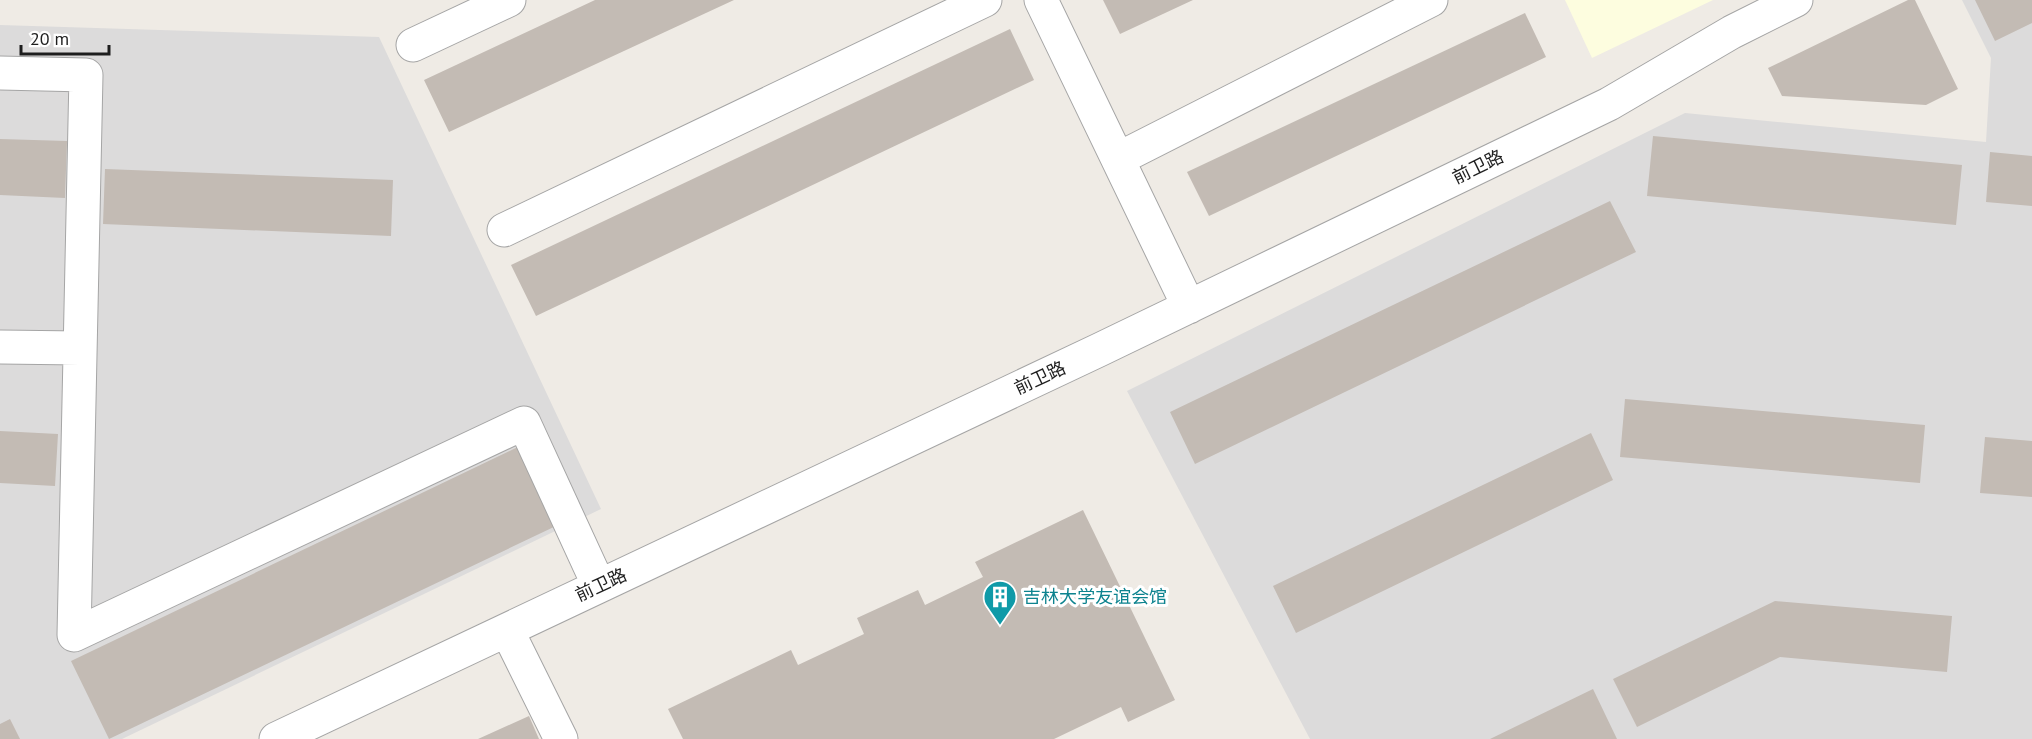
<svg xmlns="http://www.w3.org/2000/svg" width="2032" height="739" font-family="'PT Sans','Noto Sans SC',sans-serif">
  <rect width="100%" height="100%" fill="#efebe5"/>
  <path fill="#dcdbdb" d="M1962 0H2032V739H1310L1127 391 1685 113 1986 142 1991 58Z
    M0 25 379 37 601 509 122 739H0Z"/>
  <path fill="#fdfddf" d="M1565 0H1713L1592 58Z"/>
  <path fill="#c3bbb4" d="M595 0H734L449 132 424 80Z
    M1103 0H1193L1120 34Z
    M1908 0H1915L1958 89 1926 105 1782 96 1768 68Z
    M1975 0H2032V23L1995 41Z
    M1525 13 1546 57 1209 216 1187 172Z
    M1010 29 1034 80 536 316 511 265Z
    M1653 136 1962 165 1956 225 1647 196Z
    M0 139 67 141 65 198 0 195Z
    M1990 152 2032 156V206L1986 202Z
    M105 169 393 180 391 236 103 224Z
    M1610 201 1636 252 1195 464 1170 412Z
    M1625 399 1925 425 1920 483 1620 457Z
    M0 431 58 434 55 486 0 483Z
    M1591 433 1613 480 1296 633 1273 586Z
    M1985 437 2032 441V497L1980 493Z
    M520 446 558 525 109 739 71 661Z
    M1083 510 1175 700 1128 722 1121 707 1054 739H683L668 709 791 650 798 665 864 634 857 618 918 590 925 605 983 577 975 562Z
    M1775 601 1952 616 1947 672 1780 657 1637 727 1613 679Z
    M1593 689 1617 739H1490Z
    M529 716 539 739H478Z
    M10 719 20 739H0V724Z"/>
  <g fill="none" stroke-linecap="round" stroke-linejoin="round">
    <g stroke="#a5a5a5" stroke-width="35">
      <path id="minor" d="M1041 0 1189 307
        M413 45 509 0
        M0 73 86 75 74 635 524 423 599 586
        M1118 159 1431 0
        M504 230 985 0
        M0 347 80 348
        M507 630 561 739
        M276 739 1099 350 1609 104 1732 32 1796 0"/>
    </g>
    <use href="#minor" stroke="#fff" stroke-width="33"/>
  </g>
  <defs>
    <g id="building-pin" transform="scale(1.725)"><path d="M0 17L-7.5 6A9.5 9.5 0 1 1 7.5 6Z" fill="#0f9aa8" stroke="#fff"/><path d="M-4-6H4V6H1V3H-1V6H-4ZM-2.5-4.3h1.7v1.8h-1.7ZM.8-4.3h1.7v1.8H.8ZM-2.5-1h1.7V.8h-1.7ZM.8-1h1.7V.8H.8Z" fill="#fff"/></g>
  </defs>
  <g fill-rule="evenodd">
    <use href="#building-pin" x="1000" y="597"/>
  </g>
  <g text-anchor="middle" stroke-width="6" stroke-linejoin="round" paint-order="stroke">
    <g font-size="18" fill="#1e1e1e" stroke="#fff">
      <text transform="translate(1478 167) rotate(-26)" y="6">前卫路</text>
      <text transform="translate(1040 378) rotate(-25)" y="6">前卫路</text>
      <text transform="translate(601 585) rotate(-25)" y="6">前卫路</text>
    </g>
    <g font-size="18" fill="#0d838f" stroke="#fff" text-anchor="start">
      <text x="1023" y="603">吉林大学友谊会馆</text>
    </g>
  </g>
  <path d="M21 45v9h88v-9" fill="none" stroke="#1e1e1e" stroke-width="3"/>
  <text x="30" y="45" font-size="18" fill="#1e1e1e" stroke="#ffffff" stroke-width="4.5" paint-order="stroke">20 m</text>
</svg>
